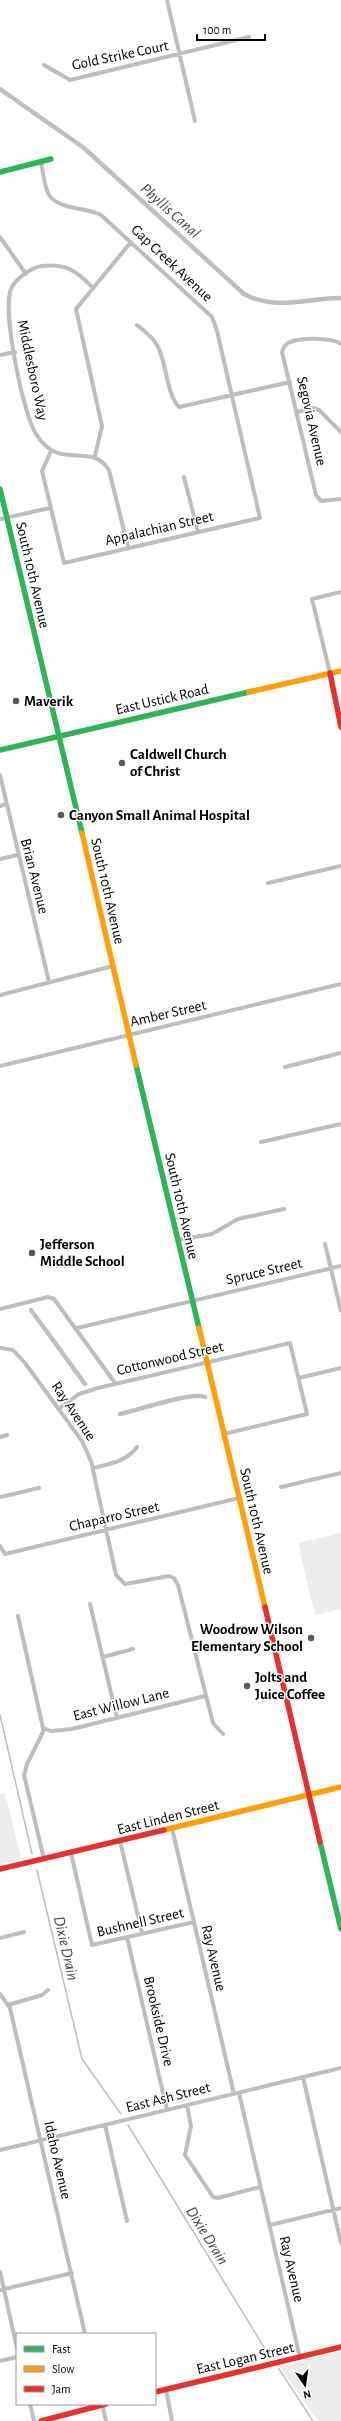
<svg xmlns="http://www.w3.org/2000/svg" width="341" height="2421" font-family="'Alegreya Sans',sans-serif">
  <rect width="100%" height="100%" fill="#fff"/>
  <path fill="#ececec" d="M341 1533V1609L315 1615 298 1543Z
    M5 1793 21 1859 0 1864V1794Z
    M341 2351V2421H318L279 2366Z"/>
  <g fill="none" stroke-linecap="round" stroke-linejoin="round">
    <path stroke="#bfbfbf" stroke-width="1.5" d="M0 1715 32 1854
      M37 1870 82 2059 121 2114
      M128 2125 270 2357
      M279 2369 313 2421"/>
    <path stroke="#bfbfbf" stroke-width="4.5" d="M0 89 84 148 244 294C275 311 308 298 341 298
      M31 1310 85 1384
      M120 1414C136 1411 193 1391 205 1397"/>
    <path stroke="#bebebe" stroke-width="4" d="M167 0 195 121
      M44 65 70 80 249 37
      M41 162C43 172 44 186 49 195 59 210 87 207 101 215L212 317 217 331 260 518 64 563 42 471 51 451
      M0 237 26 274
      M92 287C77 271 65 263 42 266 32 267 15 279 11 289 2 311 23 414 36 434 60 473 90 440 109 470L128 547
      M137 325C143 330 153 337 157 345 167 362 166 394 179 407L290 382
      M341 344C332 337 301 338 290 342 285 344 284 347 282 352L316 495 321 501 341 499
      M0 355 15 352
      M297 412 313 408 319 410 341 432
      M95 456 102 426 76 309 131 242
      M184 477 198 532
      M0 519 50 508
      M330 673 312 599 341 592
      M0 775 49 982
      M0 806 6 804
      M0 859 17 855
      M268 883 341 866
      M0 995 113 966
      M0 1066 341 984
      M285 1067 341 1053
      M261 1142 341 1124
      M177 1240 212 1234 238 1219 284 1209
      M325 1244 341 1311
      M0 1309 48 1297 54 1299 115 1383
      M77 1328 341 1266
      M0 1348 13 1350 25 1363 82 1441 91 1461 116 1575 125 1584 169 1576 174 1578 178 1585 213 1723 223 1734
      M299 1378 341 1368
      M60 1408 79 1394 98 1388 290 1343 307 1414 224 1434
      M0 1437 7 1435
      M93 1468C109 1464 126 1462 137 1447
      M281 1487 341 1473
      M0 1497 39 1488
      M0 1546 5 1554 239 1498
      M90 1604 117 1718
      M18 1616 43 1728V1732L27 1764 24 1775 44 1859
      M103 1657 133 1649
      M43 1728 51 1731 72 1729 205 1696
      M172 1828 234 2094
      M120 1841 142 1933
      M71 1853 92 1945 194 1922
      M127 1937 167 2110
      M0 1938 24 1932
      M0 1994 10 2008 85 2334
      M8 2005 42 1995 48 1990
      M303 2077 341 2243
      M239 2093 300 2358
      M187 2105 191 2126 185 2155 213 2197 218 2198 260 2187
      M105 2125 127 2221
      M0 2150 341 2068
      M270 2225 341 2208
      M0 2272 17 2348
      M0 2290 72 2273
      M0 2361 17 2357
      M166 2389 172 2421
      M30 2404 34 2421
      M102 2404 106 2421"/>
    <path stroke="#30b455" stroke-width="5.5" d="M0 172 51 159
      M0 489 82 833
      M0 750 249 692
      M136 1065 199 1328
      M320 1842 341 1929"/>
    <path stroke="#ff9f0a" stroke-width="5.5" d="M249 692 341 671
      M82 833 136 1065
      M199 1328 265 1607
      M164 1830 341 1787"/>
    <path stroke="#e5322d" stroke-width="5.5" d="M330 673 341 727
      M265 1607 320 1842
      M0 1869 164 1830
      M155 2392 341 2347
      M41 2421 106 2404"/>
  </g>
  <g fill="#595959" stroke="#fff" stroke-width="1.5">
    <circle cx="16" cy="701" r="4"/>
    <circle cx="122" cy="763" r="4"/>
    <circle cx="61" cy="815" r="4"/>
    <circle cx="32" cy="1253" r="4"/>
    <circle cx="311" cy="1638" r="4"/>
    <circle cx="247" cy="1686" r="4"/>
  </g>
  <g text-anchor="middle" stroke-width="3" stroke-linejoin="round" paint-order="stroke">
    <g font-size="15" fill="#000" stroke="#fff">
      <text transform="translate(120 55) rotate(-12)" y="5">Gold Strike Court</text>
      <text transform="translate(172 263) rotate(43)" y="5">Gap Creek Avenue</text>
      <text transform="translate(33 370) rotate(78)" y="5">Middlesboro Way</text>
      <text transform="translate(312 421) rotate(77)" y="5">Segovia Avenue</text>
      <text transform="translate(159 528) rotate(-13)" y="5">Appalachian Street</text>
      <text transform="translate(33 575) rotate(77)" y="5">South 10th Avenue</text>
      <text transform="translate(162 699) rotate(-13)" y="5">East Ustick Road</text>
      <text transform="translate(35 876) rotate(76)" y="5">Brian Avenue</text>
      <text transform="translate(108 891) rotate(77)" y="5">South 10th Avenue</text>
      <text transform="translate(168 1013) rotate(-13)" y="5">Amber Street</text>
      <text transform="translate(182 1206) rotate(77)" y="5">South 10th Avenue</text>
      <text transform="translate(264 1271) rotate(-13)" y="5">Spruce Street</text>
      <text transform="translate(170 1358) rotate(-13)" y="5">Cottonwood Street</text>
      <text transform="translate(74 1411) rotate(56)" y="5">Ray Avenue</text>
      <text transform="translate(114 1516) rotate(-13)" y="5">Chaparro Street</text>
      <text transform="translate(257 1521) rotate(77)" y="5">South 10th Avenue</text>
      <text transform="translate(121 1704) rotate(-14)" y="5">East Willow Lane</text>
      <text transform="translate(168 1817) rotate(-14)" y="5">East Linden Street</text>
      <text transform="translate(140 1922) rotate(-13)" y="5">Bushnell Street</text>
      <text transform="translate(214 1958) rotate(77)" y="5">Ray Avenue</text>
      <text transform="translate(159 2021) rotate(77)" y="5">Brookside Drive</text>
      <text transform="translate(168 2097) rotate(-14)" y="5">East Ash Street</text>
      <text transform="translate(58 2160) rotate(77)" y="5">Idaho Avenue</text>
      <text transform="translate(292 2269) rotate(77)" y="5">Ray Avenue</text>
      <text transform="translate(245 2358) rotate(-13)" y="5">East Logan Street</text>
    </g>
    <g font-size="15" font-weight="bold" fill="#000" stroke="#fff" text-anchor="start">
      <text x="24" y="706">Maverik</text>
      <text x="130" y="759">Caldwell Church<tspan x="130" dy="17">of Christ</tspan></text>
      <text x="69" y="820">Canyon Small Animal Hospital</text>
      <text x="40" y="1249">Jefferson<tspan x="40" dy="17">Middle School</tspan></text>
      <text x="303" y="1634" text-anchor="end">Woodrow Wilson<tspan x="303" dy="17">Elementary School</tspan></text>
      <text x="255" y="1682">Jolts and<tspan x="255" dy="17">Juice Coffee</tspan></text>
    </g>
    <g font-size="16" font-style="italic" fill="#444" stroke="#fff">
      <text transform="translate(171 210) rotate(42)" y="6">Phyllis Canal</text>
      <text transform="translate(67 1948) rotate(77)" y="6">Dixie Drain</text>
      <text transform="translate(208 2235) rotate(58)" y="6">Dixie Drain</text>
    </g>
  </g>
  <rect x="16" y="2333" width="140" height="72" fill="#ffffff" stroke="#999999"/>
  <rect x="24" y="2346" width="20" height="6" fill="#30b455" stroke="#999999"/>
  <text x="52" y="2353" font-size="12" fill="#000000">Fast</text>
  <rect x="24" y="2366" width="20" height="6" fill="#ff9f0a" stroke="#999999"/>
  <text x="52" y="2373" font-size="12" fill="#000000">Slow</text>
  <rect x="24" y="2386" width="20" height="6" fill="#e5322d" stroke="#999999"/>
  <text x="52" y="2393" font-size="12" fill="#000000">Jam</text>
  <g transform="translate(305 2385) rotate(167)" stroke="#ffffff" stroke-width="3" paint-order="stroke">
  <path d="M0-3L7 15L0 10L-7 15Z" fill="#000000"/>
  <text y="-6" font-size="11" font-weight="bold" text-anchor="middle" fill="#000000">N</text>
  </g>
  <path d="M197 34v6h68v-6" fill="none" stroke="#000000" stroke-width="2"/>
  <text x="203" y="34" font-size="12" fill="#000000" stroke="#ffffff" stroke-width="3" paint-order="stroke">100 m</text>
</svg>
